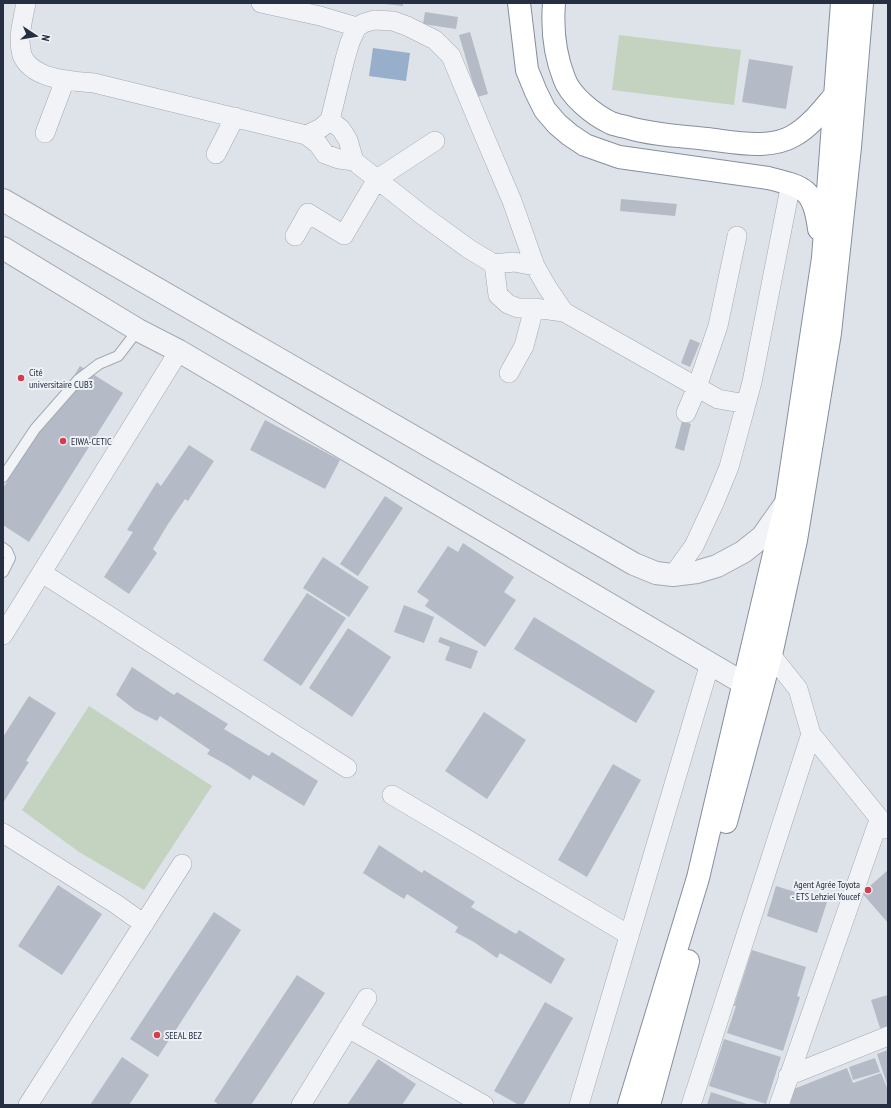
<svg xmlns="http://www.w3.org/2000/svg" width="891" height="1108" font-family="'PT Sans Narrow',sans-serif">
  <rect width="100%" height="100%" fill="#dee2e9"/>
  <path fill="#c3d3bf" d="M619 35 741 50 734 105 612 90Z
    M89 706 212 786 144 890 79 852 22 810Z"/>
  <path fill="#97afcb" d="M373 48 410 53 406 81 369 76Z"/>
  <path fill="#b5bbc6" d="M385 3H403V6L385 4Z
    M425 12 458 17 456 29 423 24Z
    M470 32 488 94 477 97 459 35Z
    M749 59 793 66 786 109 742 102Z
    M621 199 677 204 675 216 620 211Z
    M690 339 700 343 690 367 681 363Z
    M80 366 123 393 29 542 3 525V488Z
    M265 420 340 460 325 489 250 450Z
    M682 421 691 424 684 451 675 448Z
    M189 445 214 461 188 501 185 499 168 524 153 549 157 553 129 594 104 577 133 532 127 530 157 482 161 486Z
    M385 496 403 508 358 576 340 564Z
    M463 543 514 577 504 592 516 600 485 647 425 606 429 600 417 592 448 546 458 552Z
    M323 557 369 587 349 617 303 588Z
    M307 593 346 618 301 686 263 660Z
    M404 605 434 617 424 643 394 632Z
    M534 617 655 691 636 723 514 649Z
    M348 628 391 657 352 717 309 688Z
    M440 637 478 651 471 669 445 660 450 647 438 642Z
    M132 667 174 695 177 692 228 724 224 729 269 756 272 752 318 781 304 806 253 775 250 780 227 765 207 754 210 750 160 716 157 721 135 710 116 695Z
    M29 696 56 713 26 761 29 762 3 803 4 747 3 737Z
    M484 712 526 740 487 799 445 771Z
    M613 764 641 780 587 877 558 860Z
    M379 845 422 873 424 870 475 902 471 907 516 934 519 930 565 959 551 984 500 953 497 958 474 942 455 932 458 927 407 894 404 899 363 873Z
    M888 870V923L862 893Z
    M58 885 102 914 62 975 18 946Z
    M776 886 827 902 817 933 767 916Z
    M214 912 241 930 158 1057 130 1039Z
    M752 950 806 967 797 996 800 997 783 1051 727 1033 736 1006H734Z
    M297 975 325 993 251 1105H219L214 1101Z
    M888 995V1026L880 1028 871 1000Z
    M545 1002 573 1018 523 1105H519L494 1091Z
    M724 1039 781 1057 766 1104 709 1086Z
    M888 1050V1087L877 1054Z
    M122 1057 149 1075 129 1105H90Z
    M875 1058 880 1072 853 1080 849 1067Z
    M378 1059 416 1084 402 1105H347Z
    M847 1068 853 1083 881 1073 888 1090V1105H791L786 1092Z
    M711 1092 750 1105H707Z"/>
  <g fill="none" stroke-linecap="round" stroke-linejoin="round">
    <g stroke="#a3a9b3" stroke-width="12">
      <path id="service" d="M3 477 35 429 78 380 99 364 118 356 138 330
        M3 548 7 551 10 558 3 572"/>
    </g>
    <g stroke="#a3a9b3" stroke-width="20">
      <path id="minor" d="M26 3C24 14 20 29 20 40 20 44 21 51 22 55 32 80 72 81 94 83L306 135 318 144 325 154 339 159 354 161
        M261 3 320 16 357 27
        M330 120 341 129 348 140 354 161 421 214 469 249 494 264 498 295 508 304 518 308H534L564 312
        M45 133 65 80
        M306 135 321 128 330 120 345 59 350 42 357 27 364 23 374 20 393 21 407 26 435 40 451 56 483 133 512 201 535 266 514 262 494 264
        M216 154 235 117
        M295 236 308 213 344 235 377 179 435 141
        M535 266 547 287 564 312 718 399 746 404 752 382 791 183
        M509 373 524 346 534 308
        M686 413 697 387 718 326 737 236
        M42 573 347 768
        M673 575 694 546 715 501 729 467 746 404
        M3 635 179 351
        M771 655 798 689 811 734 888 829
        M392 795 629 935
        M3 833 116 904 144 924
        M348 1028 484 1105
        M788 1076 888 1036
        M28 1105 182 864
        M301 1105 367 998
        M579 1105 710 663
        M691 1105 811 734
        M779 1105 879 820"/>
    </g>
    <g stroke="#a3a9b3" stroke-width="24">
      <path id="tertiary" d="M3 200 634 564 656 573 673 575 697 572 717 566 743 552 762 537 786 503
        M3 248 138 330 179 351 743 683"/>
    </g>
    <g stroke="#858fa0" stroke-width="24">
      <path id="trunk" d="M519 3 527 70 536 92 545 110 557 124 570 135 585 145 619 157 768 178C805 187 814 189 819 229
        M554 3C552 28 555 55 564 78 570 96 594 115 611 123 616 125 621 126 626 127 652 135 680 136 707 139 733 142 769 150 793 136 811 126 823 109 836 94
        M726 822 771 655 796 540 830 333 850 147 862 3
        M629 1105 698 878 786 503 823 258 842 3
        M649 1105 688 961"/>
    </g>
    <use href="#service" stroke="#f1f3f7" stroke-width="10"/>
    <use href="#minor" stroke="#f1f3f7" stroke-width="19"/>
    <use href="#tertiary" stroke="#f1f3f7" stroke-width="22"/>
    <use href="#trunk" stroke="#fff" stroke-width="22"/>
  </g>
  <g fill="#d63b4e" stroke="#eef1f6" stroke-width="1.5">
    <circle cx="21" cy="378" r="4"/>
    <circle cx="63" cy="441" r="4"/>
    <circle cx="868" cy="890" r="4"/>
    <circle cx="157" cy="1035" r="4"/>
  </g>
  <g text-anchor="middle" stroke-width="4" stroke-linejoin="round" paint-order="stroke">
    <g font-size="10" fill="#262f41" stroke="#eef1f6" text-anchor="start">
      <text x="29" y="376">Cité<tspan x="29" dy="12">universitaire CUB3</tspan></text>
      <text x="71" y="445">EIWA-CETIC</text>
      <text x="860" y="888" text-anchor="end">Agent Agrée Toyota<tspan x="860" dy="12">- ETS Lehziel Youcef</tspan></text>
      <text x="165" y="1039">SEEAL BEZ</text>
    </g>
  </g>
  <rect width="891" height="1108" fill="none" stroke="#262f41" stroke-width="8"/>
  <g transform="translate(36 36) rotate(102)" stroke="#eef1f6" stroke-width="3" paint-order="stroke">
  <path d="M0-3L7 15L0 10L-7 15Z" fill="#262f41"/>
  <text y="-6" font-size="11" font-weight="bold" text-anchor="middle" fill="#262f41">N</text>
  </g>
</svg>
